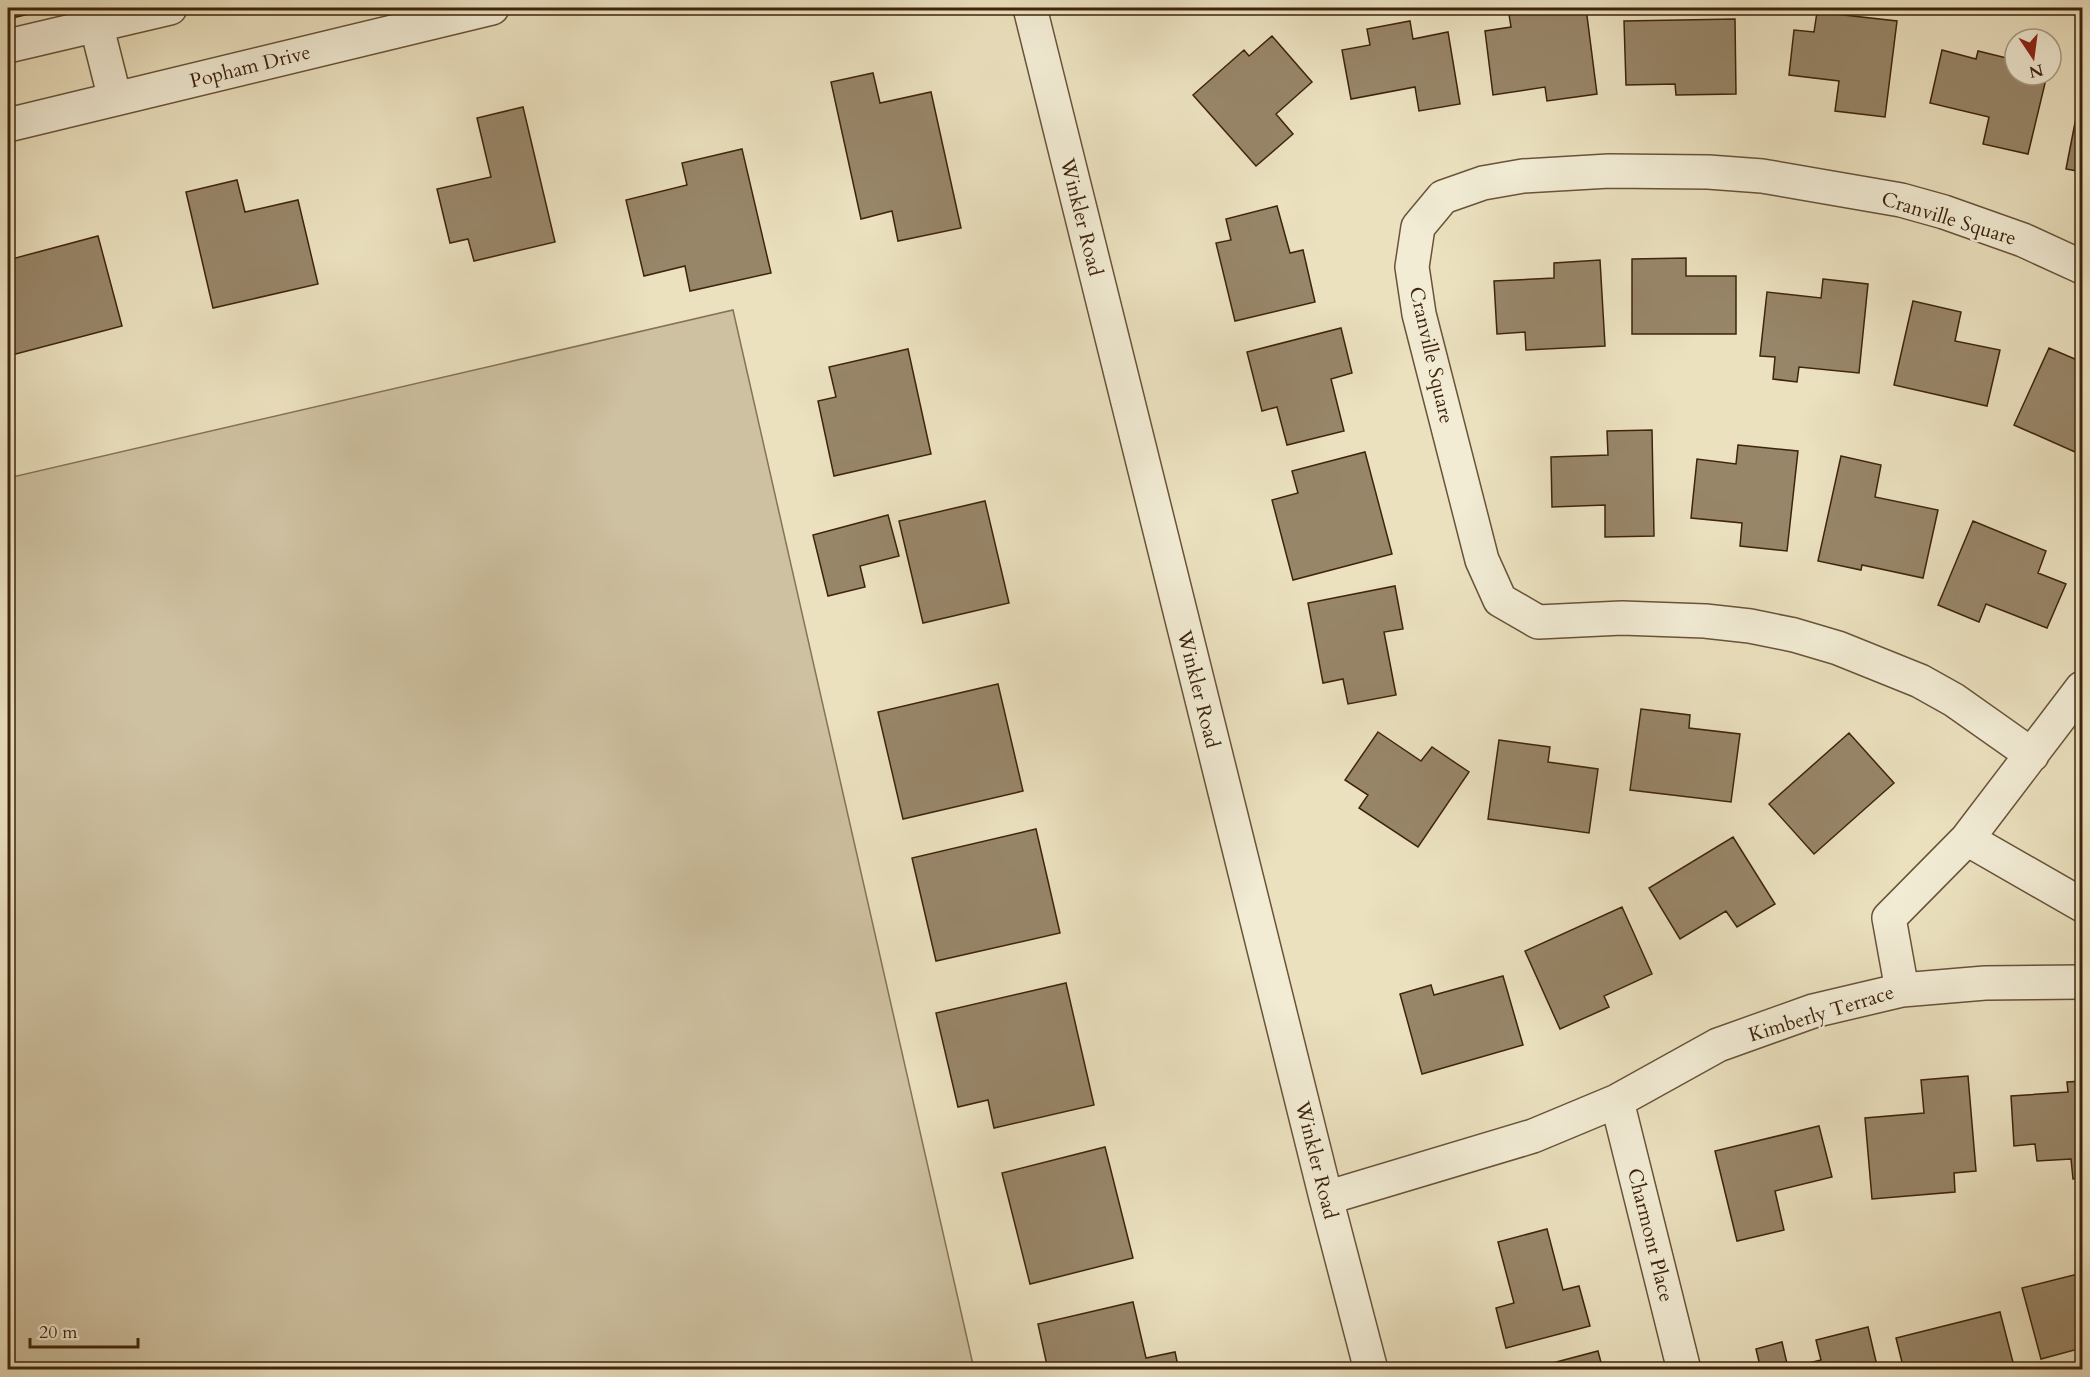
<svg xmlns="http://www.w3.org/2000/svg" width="2090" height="1377" font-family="Cardo,serif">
  <rect width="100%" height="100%" fill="#ebe1bf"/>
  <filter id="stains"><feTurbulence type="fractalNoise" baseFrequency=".00333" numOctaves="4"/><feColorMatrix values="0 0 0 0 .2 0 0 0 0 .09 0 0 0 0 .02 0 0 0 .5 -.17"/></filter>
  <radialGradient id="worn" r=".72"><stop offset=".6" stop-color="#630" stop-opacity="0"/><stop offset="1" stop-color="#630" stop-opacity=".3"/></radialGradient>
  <path fill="#cec1a1" stroke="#867256" stroke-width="1.5" d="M733 310 974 1369H8V478Z"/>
  <path fill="#988669" stroke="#3e240c" stroke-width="1.5" d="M8 8H36L33 13 8 19Z
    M1508 8H1586L1597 94 1547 101 1545 87 1493 95 1485 31 1511 27Z
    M1817 12 1897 21 1885 117 1835 111 1839 81 1789 75 1794 30 1814 32Z
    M1735 19 1736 94 1676 95 1675 84 1626 85 1624 21Z
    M1410 21 1413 39 1448 32 1460 104 1419 111 1415 87 1351 99 1342 50 1370 45 1367 29Z
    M1272 36 1312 82 1276 114 1293 134 1256 166 1193 95 1244 50 1249 56Z
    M1942 50 1976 59 1978 51 2015 60V75H2047L2028 154 1983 144 1989 117 1930 103Z
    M873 73 880 103 931 92 961 228 898 241 892 211 861 219 831 82Z
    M2082 87V172L2066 169Z
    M523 107 555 242 474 261 468 239 450 243 437 189 491 177 477 118Z
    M742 149 771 273 690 291 685 266 644 276 626 200 687 185 682 163Z
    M237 180 245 212 298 200 318 284 213 308 186 192Z
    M1277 206 1290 253 1303 250 1315 302 1235 321 1216 243 1231 240 1226 219Z
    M98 236 122 326 8 356V260Z
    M1686 258V276H1736V334H1632V259Z
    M1600 260 1605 346 1526 350 1525 332 1497 334 1494 281 1554 278V263Z
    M1823 279 1868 284 1859 373 1799 367 1797 382 1773 379 1775 357 1760 356 1767 292 1821 298Z
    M1913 301 1961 312 1955 341 2000 350 1987 406 1894 385Z
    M1341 328 1352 373 1331 379 1344 431 1287 445 1277 407 1262 411 1247 352Z
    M2049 348 2082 362V455L2014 425Z
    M908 349 931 454 834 476 818 401 836 397 829 367Z
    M1652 430 1654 536 1605 537V505L1552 507 1551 457 1608 455 1607 431Z
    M1738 445 1798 451 1787 551 1740 546 1742 523 1691 518 1697 459 1736 464Z
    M1365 452 1392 554 1293 580 1272 500 1298 493 1292 471Z
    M1841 456 1881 465 1875 497 1938 510 1923 578 1862 565 1861 570 1818 561Z
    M985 501 1009 603 923 623 899 521Z
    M888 515 899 556 860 566 865 587 828 596 813 535Z
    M1973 521 2046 551 2038 573 2066 584 2047 628 1986 604 1979 622 1938 605Z
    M1395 586 1403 629 1384 632 1396 695 1348 704 1343 679 1323 683 1308 603Z
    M998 684 1023 791 903 819 878 712Z
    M1641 709 1690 715 1689 728 1740 734 1731 802 1630 790Z
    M1378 732 1421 761 1432 747 1469 772 1418 847 1359 808 1368 795 1345 780Z
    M1849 733 1894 783 1814 854 1769 804Z
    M1499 740 1550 747 1548 762 1598 769 1589 833 1488 819Z
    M1036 829 1060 933 936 961 912 858Z
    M1733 837 1775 904 1737 927 1726 911 1680 939 1649 888Z
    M1622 907 1652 974 1604 996 1609 1007 1560 1029 1525 951Z
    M1503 976 1523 1045 1422 1074 1400 994 1431 985 1434 995Z
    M1066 983 1094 1105 994 1128 988 1100 958 1107 936 1013Z
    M1968 1076 1976 1171 1954 1173 1955 1192 1872 1199 1865 1118 1924 1113 1921 1080Z
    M2082 1081V1178L2073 1179 2071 1159 2037 1161 2035 1144 2014 1146 2011 1096 2068 1092 2067 1082Z
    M1819 1126 1832 1177 1775 1191 1784 1230 1737 1241 1715 1151Z
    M1105 1147 1133 1258 1030 1284 1002 1173Z
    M1547 1229 1563 1290 1579 1286 1590 1326 1506 1348 1496 1308 1514 1303 1498 1242Z
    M2082 1273V1348L2041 1359 2022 1288Z
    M1133 1302 1146 1358 1175 1352 1179 1370H1048L1038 1324Z
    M2000 1312 2015 1370H1904L1896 1338Z
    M1868 1327 1878 1370H1761L1756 1349 1782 1342 1788 1368 1821 1360 1816 1340Z
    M1598 1351 1603 1370H1526Z"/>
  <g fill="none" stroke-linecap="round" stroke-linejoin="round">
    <g stroke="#695339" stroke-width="36">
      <path id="minor" d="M92 8 115 99
        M1030 8 1326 1198 1371 1370
        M8 46 170 8
        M8 125 492 8
        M2032 755 1954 700 1920 681 1838 648 1794 635 1750 626 1705 621 1622 618 1538 622 1500 600 1482 560 1419 314 1412 267 1418 227 1443 197 1483 183 1523 176 1609 171 1708 172 1762 176 1901 200 1944 212 2023 240 2082 267
        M1967 839 2082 905
        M1902 990 1889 918 1967 839 2082 688
        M1617 1101 1684 1370
        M1326 1198 1533 1136 1617 1101 1718 1045 1813 1011 1902 990 1985 983 2082 982"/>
    </g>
    <use href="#minor" stroke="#f2ecd5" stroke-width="33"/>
  </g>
  <g text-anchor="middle" stroke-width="4.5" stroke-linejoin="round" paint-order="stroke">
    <g font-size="20" fill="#3e240c" stroke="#f2ecd5">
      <text transform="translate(250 66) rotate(-14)" y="7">Popham Drive</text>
      <text transform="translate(1082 217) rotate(76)" y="7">Winkler Road</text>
      <text transform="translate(1949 218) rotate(17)" y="7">Cranville Square</text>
      <text transform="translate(1432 355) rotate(77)" y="7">Cranville Square</text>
      <text transform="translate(1199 689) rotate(76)" y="7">Winkler Road</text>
      <text transform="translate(1821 1013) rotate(-17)" y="7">Kimberly Terrace</text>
      <text transform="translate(1317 1160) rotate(76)" y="7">Winkler Road</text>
      <text transform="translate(1651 1235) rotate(76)" y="7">Charmont Place</text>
    </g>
  </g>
  <rect width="2090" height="1377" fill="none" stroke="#ebe1bf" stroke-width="30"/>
  <rect x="9" y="9" width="2072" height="1359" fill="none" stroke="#3e240c" stroke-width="3"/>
  <rect x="15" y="15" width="2060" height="1347" fill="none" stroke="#3e240c" stroke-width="1.5"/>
  <g transform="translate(2033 57) rotate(167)"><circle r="28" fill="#f2ecd5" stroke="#aa9c85" stroke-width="1.5"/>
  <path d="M0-4.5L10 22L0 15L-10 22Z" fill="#8f2418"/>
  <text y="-9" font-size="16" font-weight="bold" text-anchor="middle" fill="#3e240c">N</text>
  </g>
  <path d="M30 1338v9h108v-9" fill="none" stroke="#3e240c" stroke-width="3"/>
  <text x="39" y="1338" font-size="18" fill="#3e240c" stroke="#f2ecd5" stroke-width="4.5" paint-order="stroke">20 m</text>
  <rect width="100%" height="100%" filter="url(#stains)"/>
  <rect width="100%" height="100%" fill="url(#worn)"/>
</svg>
